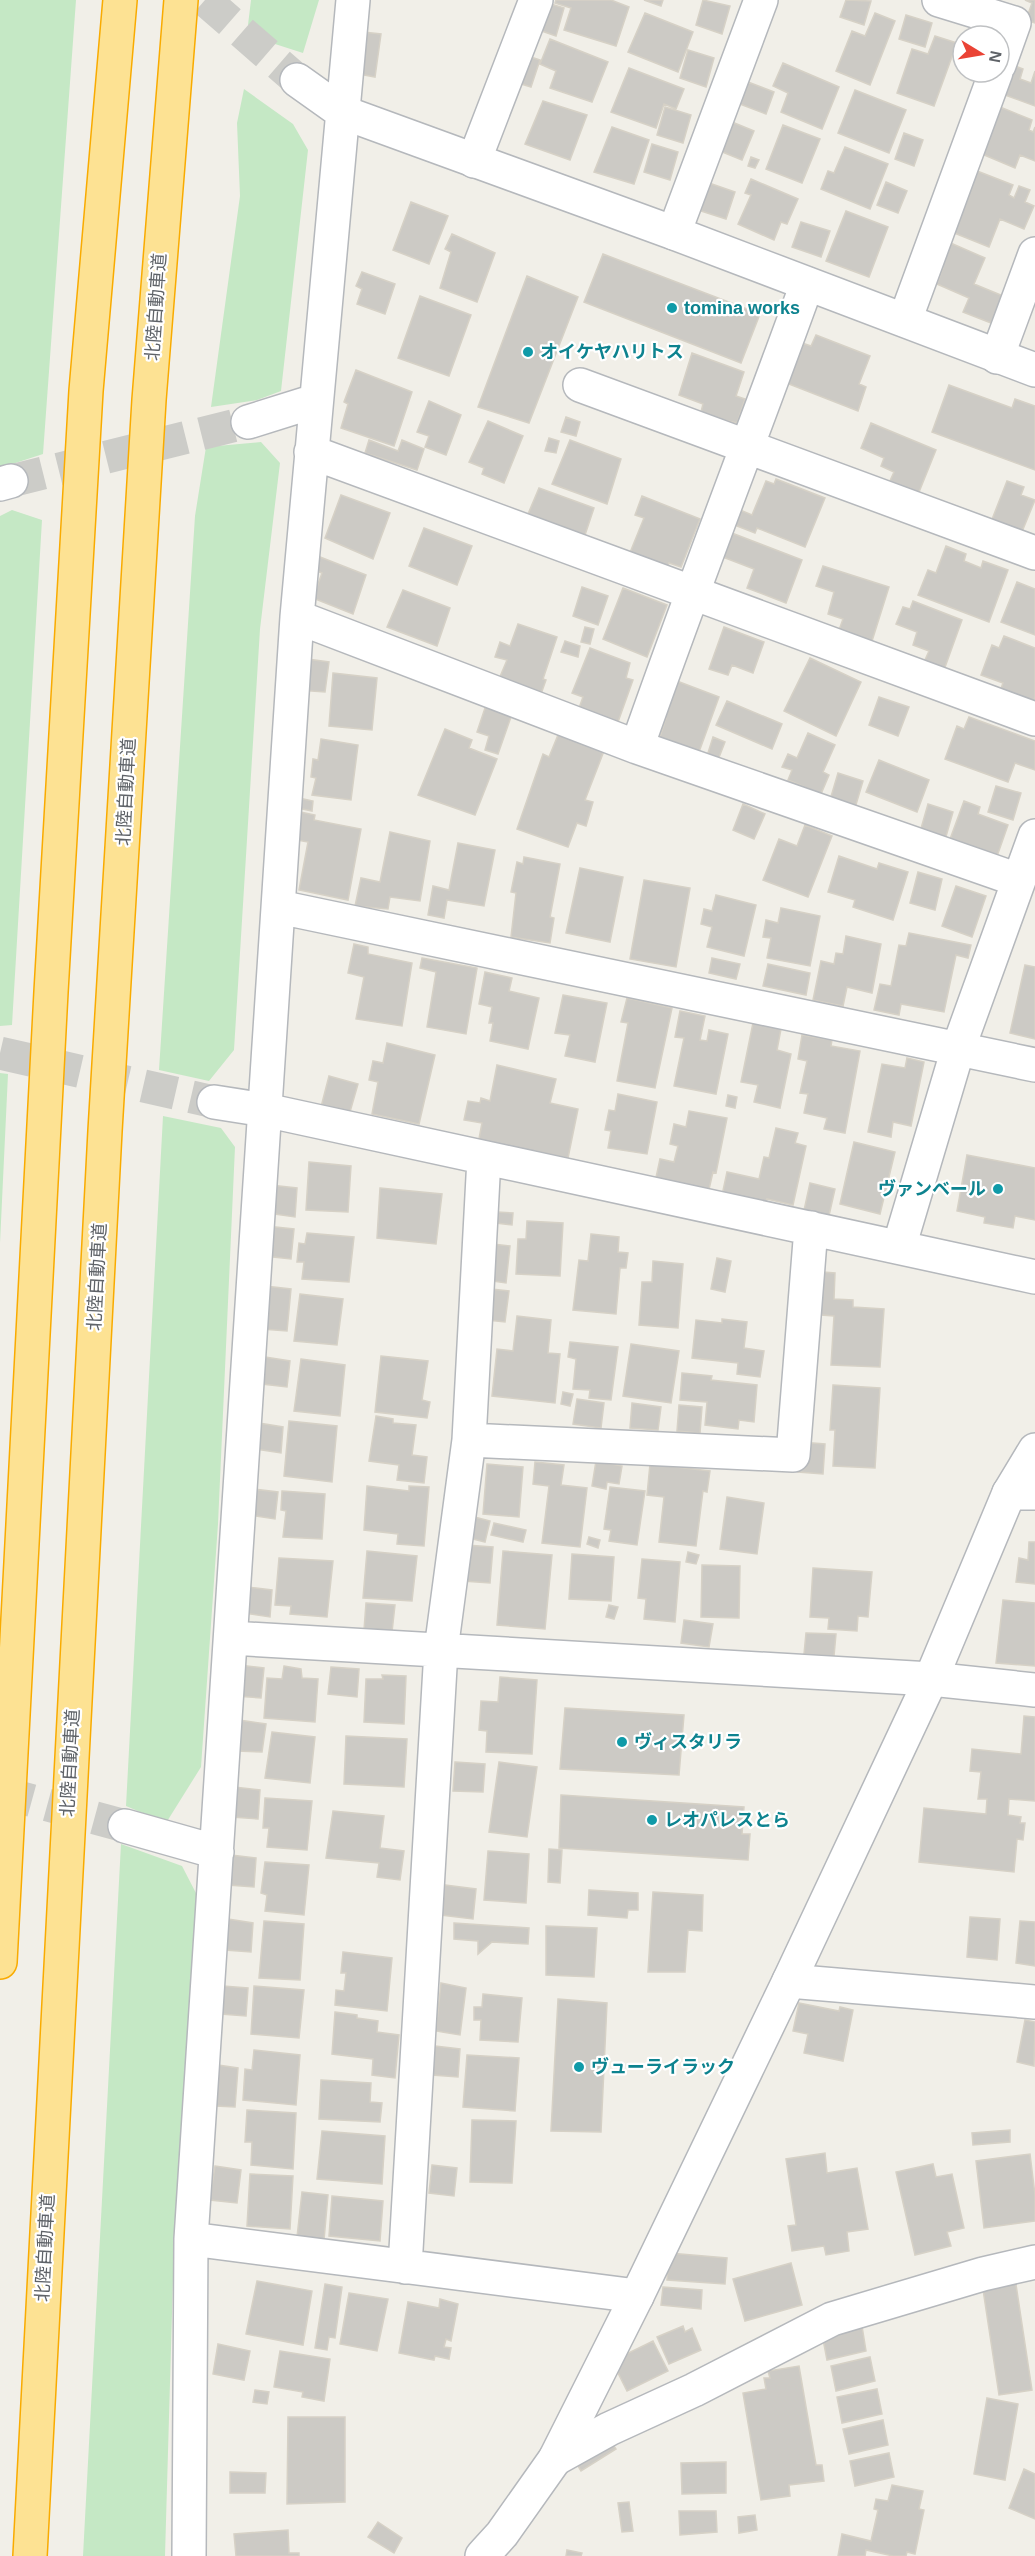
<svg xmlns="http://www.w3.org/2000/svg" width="1035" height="2556" font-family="Arial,'Noto Sans JP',sans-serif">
  <rect width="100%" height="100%" fill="#f1efe8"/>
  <path fill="#c5e8c5" d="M0 0H76L43 454 0 468Z
    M251 0H319L303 53 275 44 248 25Z
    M244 89 293 124 308 150 281 391 257 400 211 407 240 196 237 123Z
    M261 442 280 463 260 629 234 1050 209 1081 159 1070 195 516 206 447Z
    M12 510 42 520 12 1025 0 1026V516Z
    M0 1073 8 1074 0 1243Z
    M163 1116 221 1128 235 1147 218 1524 201 1767 166 1823 126 1806Z
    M121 1844 182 1866 198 1897 173 2279 165 2556H83Z"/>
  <path fill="#cccac5" stroke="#d6d1c6" stroke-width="1.5" d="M538 0 564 8 556 36 530 27Z
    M556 0H611L629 7 616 46 564 30 571 8 555 3Z
    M644 0H663L661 6Z
    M703 0 730 6 722 34 696 25Z
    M846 0 871 1 864 25 840 17Z
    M1025 0H1035V23L1026 20 1032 3Z
    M645 13 693 32 678 72 628 52Z
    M875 13 895 21 870 85 836 71 852 31 865 36Z
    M906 15 932 23 925 47 899 39Z
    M354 31 381 34 375 77 348 72Z
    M935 36 957 43 934 106 897 93 912 49 928 54Z
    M550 39 608 62 592 102 550 88 556 71 540 64Z
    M688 50 714 58 706 87 680 78Z
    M516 52 540 60 531 87 508 80Z
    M1004 62 1023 69 1020 79 1031 83 1035 71V106L994 91Z
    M783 63 839 87 822 129 781 112 788 93 773 86Z
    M629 68 684 89 676 109 664 104 656 128 611 112Z
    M748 82 774 92 766 114 740 104Z
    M855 90 906 110 889 153 838 133Z
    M543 101 587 115 570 160 525 144Z
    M665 107 691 115 683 143 657 135Z
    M1000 107 1032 120 1029 130 1033 132 1035 127V161L1020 155 1015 168 982 154Z
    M732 122 754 131 742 160 720 151Z
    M783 125 820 139 802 183 766 169Z
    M612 127 649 140 634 184 594 172Z
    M904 133 923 140 914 166 895 159Z
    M652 144 678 152 670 180 644 172Z
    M845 147 888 164 870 209 821 189 828 171 834 173Z
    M751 157 759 160 755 168 748 166Z
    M972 169 1013 185 1009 195 1014 198 1019 186 1030 190 1025 202 1034 206 1024 229 1000 219 989 247 942 228Z
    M751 179 798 199 787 224 781 222 774 240 738 224 751 195 745 193Z
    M886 182 907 191 898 213 877 205Z
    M709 183 735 192 726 219 701 211Z
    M411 202 448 216 429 264 393 250Z
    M846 211 888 227 869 277 826 261Z
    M801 222 830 231 821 257 792 247Z
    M452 234 495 253 477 302 440 288 451 252 445 249Z
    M946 241 985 258 974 284 1003 296 991 323 963 312 969 298 937 284 943 268 936 265Z
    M603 254 760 314 741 363 584 302Z
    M362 272 395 284 385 314 357 304 362 289 356 286Z
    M527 276 578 297 529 423 478 407Z
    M420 296 471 315 449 376 398 358Z
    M816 335 870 356 859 384 866 387 858 411 784 382 799 342 811 346Z
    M692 353 744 372 736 396 745 399 737 423 724 420 722 423 700 416 703 404 679 395Z
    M356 370 412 392 394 446 341 428 348 404 344 402Z
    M949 385 1012 408 1015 399 1035 406V470L932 432Z
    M429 401 461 415 446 455 425 447 429 436 417 432Z
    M566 417 580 422 576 436 561 432Z
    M488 421 523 436 504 483 482 474 484 468 469 462Z
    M871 423 936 450 917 497 888 485 894 472 881 466 884 458 861 448Z
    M549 438 559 441 556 453 545 451Z
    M369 440 398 451 402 440 424 449 417 470 365 453Z
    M570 440 621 459 607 504 552 484Z
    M776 479 825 498 805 547 757 528 755 533 727 522 733 507 752 515 766 481 774 484Z
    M1007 481 1024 487 1021 495 1035 500 1019 539 989 527Z
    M539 488 594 508 585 535 528 514Z
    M341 495 390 513 373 559 325 538Z
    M642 496 700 519 681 567 669 563 667 569 629 555 644 518 635 515Z
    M424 528 472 546 457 585 409 566Z
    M724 530 802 560 786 603 747 588 754 569 715 554Z
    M946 546 966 554 964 561 981 568 983 561 1008 570 989 622 918 595 928 570 936 573Z
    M315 555 366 575 353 614 313 598 322 573 309 568Z
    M823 566 889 587 872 641 839 630 843 619 828 614 834 592 816 586Z
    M1017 582 1035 589V635L1001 622Z
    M582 587 608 596 598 625 573 616Z
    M623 588 667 605 647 657 603 639Z
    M403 590 450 608 437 646 387 627Z
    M913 601 962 620 944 670 924 662 929 651 913 645 917 632 896 624 903 607 910 609Z
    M518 624 557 637 543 679 546 680 541 694 499 679 507 660 495 657 500 642 510 646Z
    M585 627 594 629 590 644 581 642Z
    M724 627 764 642 753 673 732 665 728 675 709 669Z
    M1004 636 1035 648V697L1033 703 1000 691 1003 683 981 675 992 645 999 648Z
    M565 641 580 646 578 657 561 652Z
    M590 648 630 663 626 678 633 680 618 722 579 708 583 697 572 693Z
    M300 658 329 662 325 692 298 690Z
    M810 658 861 682 836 736 784 711Z
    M333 673 377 678 372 730 329 726Z
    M669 678 719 697 699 752 660 737 666 718 656 714Z
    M879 697 909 707 898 736 869 725Z
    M727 701 782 724 772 749 716 725Z
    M486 705 512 714 498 754 485 750 489 736 477 732Z
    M969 717 1035 741V770L1015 763 1008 782 945 759 957 726 964 729Z
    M445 729 472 740 469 748 497 759 475 815 418 795Z
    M808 733 835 745 823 772 829 775 821 794 788 780 792 770 782 767 788 754 797 758Z
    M558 735 604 751 585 800 593 802 586 826 577 823 568 847 517 829 543 754 549 757Z
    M713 737 725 742 718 760 707 756Z
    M321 739 358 745 351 800 312 795 316 778 311 777 313 759 318 760Z
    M879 760 929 780 917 812 866 792Z
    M838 773 863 781 855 808 830 800Z
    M996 786 1021 793 1013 820 988 812Z
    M290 796 313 801 312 811 288 806Z
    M964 801 980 807 978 814 1008 825 994 865 949 842Z
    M743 804 765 814 754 839 733 830Z
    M928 804 953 812 945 840 920 832Z
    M291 810 315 815 314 820 361 829 348 900 299 890 308 842 286 838Z
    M805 825 832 836 808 897 763 880 779 839 797 846Z
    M390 832 430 841 420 901 390 897 388 909 355 906 361 878 380 882Z
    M458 843 495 850 484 906 447 900 444 918 428 915 433 886 449 890Z
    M839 856 877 869 879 863 908 872 893 920 853 907 855 900 828 892Z
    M524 857 560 864 550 917 554 918 550 943 511 937 516 893 511 892 517 862 523 864Z
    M580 868 623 877 610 942 566 933Z
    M918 872 942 879 935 910 910 903Z
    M644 880 690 888 676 967 630 959Z
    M956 886 986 896 972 937 942 926Z
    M716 895 756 905 744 956 707 947 712 927 701 924 704 909 712 911Z
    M781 908 820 916 810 966 767 958 771 938 763 937 766 920 778 923Z
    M909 933 971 945 968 958 956 955 944 1012 901 1004 899 1015 874 1010 880 984 891 986 899 945 906 946Z
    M846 936 881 944 872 993 847 987 843 1006 813 1000 821 961 834 964 836 953 843 954Z
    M354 944 368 947V954L412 963 402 1026 356 1019 364 977 348 973Z
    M422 958 477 968 466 1034 427 1027 436 972 420 968Z
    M712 958 740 964 736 979 709 973Z
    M768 964 810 973 806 995 763 986Z
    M1025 965 1035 967V1039L1010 1033Z
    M485 972 512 978 509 991 539 998 528 1049 490 1041 493 1023H489L492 1007 479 1004Z
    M563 995 607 1003 595 1062 565 1056 570 1035 555 1033Z
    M627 998 672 1008 655 1088 617 1081 628 1023 621 1022Z
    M680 1011 705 1016 700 1040 707 1041 709 1030 728 1034 716 1094 674 1086 684 1038 675 1037Z
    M753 1023 781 1029 777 1050 791 1054 780 1108 754 1102 758 1085 741 1082Z
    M802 1035 832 1040 831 1046 860 1051 845 1133 824 1129 827 1118 804 1113 808 1094 800 1093 807 1061 798 1059Z
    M387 1043 435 1055 419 1124 372 1114 378 1082 369 1080 373 1061 383 1063Z
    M907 1058 924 1062 911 1126 893 1122 891 1137 868 1132 882 1064 905 1068Z
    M497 1065 556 1079 550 1103 578 1109 568 1158 535 1151 534 1158 478 1144 482 1123 464 1120 468 1101 480 1103 481 1098 490 1101Z
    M329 1076 358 1084 350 1112 321 1107Z
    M618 1094 657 1102 647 1154 608 1148 611 1131 605 1130 609 1110 615 1111Z
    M728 1095 737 1097 735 1108 726 1106Z
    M689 1111 727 1118 716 1173 713 1172 707 1198 654 1187 660 1159 674 1162 678 1146 670 1144 674 1124 686 1127Z
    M776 1128 798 1133 795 1143 806 1146 793 1205 767 1199 765 1209 721 1200 727 1172 759 1179 764 1157 769 1158Z
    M854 1142 895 1152 880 1214 840 1204Z
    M967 1155 1035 1168V1220L1015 1216 1013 1228 984 1223 985 1217 957 1211Z
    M309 1162 351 1166 348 1212 306 1210Z
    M810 1183 835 1189 828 1220 803 1215Z
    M270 1185 297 1188 295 1217 268 1213Z
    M380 1188 442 1194 436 1244 377 1238Z
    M497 1212 513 1213 512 1225 496 1223Z
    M527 1221 563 1223 560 1276 516 1274 518 1239H526Z
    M266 1226 294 1229 291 1259 264 1256Z
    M307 1233 354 1237 349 1282 302 1279 304 1262H297L299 1243 305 1244Z
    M591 1234 619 1237 618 1252 628 1253 626 1268H620L616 1314 573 1310 579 1260 588 1261Z
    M484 1243 510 1246 506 1283 479 1279Z
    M717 1258 731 1261 725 1292 711 1289Z
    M653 1261 683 1264 678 1328 639 1325 642 1282H652Z
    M810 1271 835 1273 834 1299 853 1300V1307L884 1309 880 1367 831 1365 834 1316 808 1314Z
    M265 1286 291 1289 287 1331 262 1329Z
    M482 1288 509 1291 505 1322 478 1319Z
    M300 1294 343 1299 337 1345 294 1341Z
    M517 1316 551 1320 548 1353 560 1354 555 1403 492 1396 497 1349 513 1351Z
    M722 1319 747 1322 744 1348 764 1351 760 1377 737 1374 738 1363 692 1358 696 1320 722 1323Z
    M570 1342 618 1347 611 1400 589 1398 590 1390 573 1389 576 1359 568 1357Z
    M631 1344 679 1351 671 1403 623 1396Z
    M381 1356 428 1361 422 1400 430 1402 427 1418 375 1412Z
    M265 1357 290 1361 287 1387 262 1384Z
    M301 1359 345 1365 340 1416 294 1411Z
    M682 1373 712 1376 711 1380 757 1385 754 1422 739 1420 738 1429 705 1425 707 1402 680 1400Z
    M833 1385 880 1388 875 1468 833 1466 835 1430H830Z
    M563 1392 573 1394 570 1406 561 1404Z
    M577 1399 604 1403 601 1428 573 1424Z
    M632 1403 661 1407 658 1430 630 1428Z
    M679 1405 702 1407 700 1433 677 1431Z
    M376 1416 393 1419V1423L416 1425 412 1455 427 1457 424 1483 397 1480 399 1465 369 1461Z
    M289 1421 337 1426 332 1482 284 1476Z
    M259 1423 283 1427 281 1453 256 1449Z
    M800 1442 825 1444 823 1474 798 1472Z
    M596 1461 622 1466 619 1484 607 1482 606 1489 592 1486Z
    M535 1462 564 1465 561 1485 587 1488 580 1547 542 1543 549 1486 533 1484Z
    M487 1464 523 1467 519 1517 483 1514Z
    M650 1464 710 1471 707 1492 703 1491 696 1546 659 1542 664 1497 647 1495Z
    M367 1486 409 1491V1486L429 1487 424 1546 397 1544 398 1534 364 1530Z
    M610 1487 645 1491 637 1545 609 1541 611 1530 604 1529Z
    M253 1489 278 1492 275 1519 250 1515Z
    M282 1491 325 1494 322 1539 283 1537 286 1511 281 1510Z
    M727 1497 764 1503 757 1554 720 1549Z
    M467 1515 490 1521 485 1542 461 1536Z
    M494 1523 526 1530 523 1542 491 1535Z
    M589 1537 600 1540 598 1548 587 1544Z
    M1029 1542H1035V1584L1016 1582 1019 1558 1028 1560Z
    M466 1545 493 1547 490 1583 463 1581Z
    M367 1551 417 1556 412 1601 363 1598Z
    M503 1551 552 1555 545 1629 497 1625Z
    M688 1552 699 1555 696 1564 686 1562Z
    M572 1554 614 1557 611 1601 569 1599Z
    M279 1558 333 1561 327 1617 290 1614 291 1606 275 1605Z
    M642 1559 680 1562 675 1622 644 1619 646 1599 638 1598Z
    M702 1565 740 1566 739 1618 701 1617Z
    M813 1568 872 1572 868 1617 858 1616 857 1631 828 1629 829 1618 810 1617Z
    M247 1587 272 1590 270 1617 244 1613Z
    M1003 1600 1035 1603V1666L996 1663Z
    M366 1603 395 1605 392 1632 364 1630Z
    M609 1605 618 1607 614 1619 606 1617Z
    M684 1620 713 1624 709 1647 681 1643Z
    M806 1633 836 1634 834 1656 804 1654Z
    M238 1665 264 1668 261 1698 236 1696Z
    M284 1666 301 1669 302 1678 318 1679 315 1722 264 1718 267 1678 282 1679Z
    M331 1667 359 1669 357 1697 328 1694Z
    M382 1675 406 1676 404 1724 364 1722 366 1679H383Z
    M500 1677 537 1680 532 1754 486 1752 487 1731 479 1730 481 1701 498 1702Z
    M565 1708 684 1715 679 1775 560 1769Z
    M1024 1716 1035 1717V1801L1009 1799 1008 1815 1021 1817 1020 1823H1025L1023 1840 1017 1839 1014 1872 919 1862 924 1808 986 1814 987 1799H978L981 1772 970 1771 972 1749 1021 1754Z
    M239 1720 266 1724 262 1752 237 1751Z
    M272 1732 315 1737 310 1783 265 1778Z
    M346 1736 407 1739 404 1787 344 1784Z
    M455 1762 485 1764 483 1792 453 1791Z
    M499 1762 537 1767 527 1837 489 1832Z
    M234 1787 260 1790 258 1819 232 1817Z
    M561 1795 744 1807 742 1834H750L748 1860 559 1848Z
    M265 1798 312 1801 307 1850 267 1847 269 1828H263Z
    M333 1811 384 1816 380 1848 404 1851 400 1880 377 1877 379 1863 326 1858Z
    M549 1849 562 1850 560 1883 548 1882Z
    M488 1851 529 1854 526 1903 484 1900Z
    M231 1855 256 1858 254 1887 228 1885Z
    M265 1862 309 1865 304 1915 265 1911 267 1895 261 1893Z
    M445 1885 476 1889 473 1919 441 1915Z
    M589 1890 638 1893V1910H628L627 1918 588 1915Z
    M653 1892 703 1895 702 1931 688 1930 685 1972H648Z
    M970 1917 1000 1919 997 1960 967 1957Z
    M228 1919 253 1923 251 1952 225 1950Z
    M264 1921 304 1924 300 1980 259 1978Z
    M1020 1921 1035 1922V1966L1016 1963Z
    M454 1923 529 1928 528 1944 492 1942 478 1954V1941L454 1939Z
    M546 1926 597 1928 594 1977 546 1975Z
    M343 1952 392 1958 387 2011 335 2005 336 1990 344 1991 346 1973H341Z
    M441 1983 466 1988 460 2035 436 2031Z
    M223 1986 248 1988 246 2016 221 2014Z
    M254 1986 304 1990 299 2038 251 2034Z
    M483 1994 522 1998 518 2042 480 2040 481 2020H474V2007H482Z
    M558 1999 607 2003 601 2132 551 2131Z
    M799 2003 839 2011 840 2007 853 2010 843 2061 804 2053 808 2034 793 2031Z
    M335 2012 357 2015V2018L378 2021 377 2032 399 2035 395 2078 372 2075 373 2059 332 2054Z
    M1025 2020 1035 2022 1034 2066 1017 2062Z
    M435 2046 460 2049 458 2077 432 2075Z
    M254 2050 300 2055 296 2105 243 2100 245 2069 252 2070Z
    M467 2055 519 2058 515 2111 463 2107Z
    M218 2065 238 2068 235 2107 216 2106Z
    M321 2080 371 2083 370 2102 382 2103 380 2122 319 2119Z
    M247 2110 296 2113 293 2169 251 2165 252 2142H245Z
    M472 2120 516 2121 512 2183 470 2182Z
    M1010 2130V2142L973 2145 972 2133Z
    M322 2131 385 2136 382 2184 317 2179Z
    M825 2153 827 2173 857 2168 868 2229 847 2232 849 2251 826 2255 824 2246 792 2251 788 2226 796 2225 786 2159Z
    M1030 2154 1035 2195V2221L984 2228 976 2161Z
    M933 2164 936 2177 952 2174 964 2228 947 2232 951 2246 915 2255 896 2172Z
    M432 2165 457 2168 454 2196 429 2193Z
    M215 2166 241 2170 237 2203 210 2200Z
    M250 2174 293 2176 290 2229 247 2226Z
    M302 2192 328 2195 324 2240 297 2237Z
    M332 2196 383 2201 380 2241 329 2236Z
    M669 2253 727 2258 725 2284 667 2280Z
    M791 2263 802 2305 745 2321 733 2279Z
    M1015 2278 1032 2390 999 2395 982 2283Z
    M257 2281 312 2291 303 2345 246 2334Z
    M325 2284 342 2287 335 2338 329 2337 327 2350 315 2348Z
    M663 2287 702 2290 701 2309 661 2305Z
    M349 2293 388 2299 377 2351 340 2344Z
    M440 2299 458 2304 451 2341 446 2339 444 2347 451 2348 449 2359 435 2356 434 2360 399 2353 408 2302 439 2308Z
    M683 2326 685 2332 692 2328 701 2350 669 2364 657 2337Z
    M862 2326 866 2351 827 2360 822 2334Z
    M653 2341 668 2371 627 2391 612 2361Z
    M218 2344 250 2351 244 2380 213 2374Z
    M280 2351 330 2359 324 2401 302 2397 303 2392 274 2387Z
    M870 2357 875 2381 836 2391 831 2366Z
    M799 2366 816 2465H822L824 2481 789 2485 790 2496 761 2500 743 2393 766 2389 764 2378H770L768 2371Z
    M877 2389 882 2414 842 2423 837 2397Z
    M255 2390 269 2392 267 2404 253 2402Z
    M987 2398 1018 2404 1005 2480 974 2474Z
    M288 2417H345V2502L287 2504Z
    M883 2420 888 2445 849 2454 843 2429Z
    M609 2439 616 2449 581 2471 575 2461Z
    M889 2453 894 2477 855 2486 850 2461Z
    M726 2462V2493L682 2494 681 2463Z
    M1024 2469 1035 2474V2519L1009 2508Z
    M230 2472 266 2473 265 2493H230Z
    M892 2485 923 2491 919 2509 924 2510 915 2554 907 2552 906 2556H893L866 2550 865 2556H838L842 2534 871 2541 878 2510 874 2509 876 2499 888 2501Z
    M629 2502 633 2531 622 2532 618 2503Z
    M679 2511H716L717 2532 680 2535Z
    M755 2515 757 2530 739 2533 738 2517Z
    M378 2522 402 2538 394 2553 368 2537Z
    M288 2530 289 2553H299V2556H236L234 2534Z
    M567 2550 582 2553 581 2556H566Z"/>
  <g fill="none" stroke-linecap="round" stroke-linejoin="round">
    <path stroke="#ccccc8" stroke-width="33" stroke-dasharray="33 16" stroke-linecap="butt" d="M205 0 297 80
      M11 481 248 422
      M0 1053 214 1102
      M0 1792 125 1826"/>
    <g stroke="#b5b8bc" stroke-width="36">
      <path id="minor" d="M939 0 1014 23 999 65
        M297 80 342 112
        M474 161 536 0
        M674 233 761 0
        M905 320 996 72
        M997 357 1035 254
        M580 385 1035 553
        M248 422 315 401
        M311 452 1035 719
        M0 484 11 481
        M297 617 637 747 1018 880
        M637 747C691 592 751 439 807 284
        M279 907 1035 1065
        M214 1102 265 1110 1035 1277
        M899 1247 958 1049 1035 836
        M469 1440 793 1455 811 1228
        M1009 1493H1035
        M231 1638 931 1679 1035 1690
        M125 1826 217 1852
        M789 1981 1035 2002
        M191 2239 637 2296
        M405 2267 441 1650 469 1440 484 1158
        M555 2459 609 2429 694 2390 832 2319 983 2274 1035 2262
        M189 2556 191 2239 297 617 353 0"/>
    </g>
    <g stroke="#b5b8bc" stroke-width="36">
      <path id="tertiary" d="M342 112 674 233 1035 370
        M482 2556 502 2534 555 2459 637 2296 789 1981 931 1679 1009 1493 1035 1450"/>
    </g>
    <g stroke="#f9ab00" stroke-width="36">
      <path id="motorway" d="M0 1962 51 992 86 391 120 0
        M30 2556 105 1131 149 400 181 0"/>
    </g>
    <use href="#minor" stroke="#fff" stroke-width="33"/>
    <use href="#tertiary" stroke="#fff" stroke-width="33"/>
    <use href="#motorway" stroke="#fde293" stroke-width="33"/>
  </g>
  <g fill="#0f9aa8" stroke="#fff" stroke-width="2">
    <circle cx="672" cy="308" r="6"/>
    <circle cx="528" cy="352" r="6"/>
    <circle cx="998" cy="1189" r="6"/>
    <circle cx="622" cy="1742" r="6"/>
    <circle cx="652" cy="1820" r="6"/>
    <circle cx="579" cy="2067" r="6"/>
  </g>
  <g text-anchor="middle" stroke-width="4.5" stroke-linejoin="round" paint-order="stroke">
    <g font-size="18" fill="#5f6368" stroke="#fff">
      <text transform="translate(156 307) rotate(-86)" y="6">北陸自動車道</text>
      <text transform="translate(126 792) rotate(-87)" y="6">北陸自動車道</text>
      <text transform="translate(97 1277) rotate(-87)" y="6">北陸自動車道</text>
      <text transform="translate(70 1763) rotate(-87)" y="6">北陸自動車道</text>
      <text transform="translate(45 2248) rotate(-87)" y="6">北陸自動車道</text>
    </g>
    <g font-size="18" font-weight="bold" fill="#0d838f" stroke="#fff" text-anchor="start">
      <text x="684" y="314">tomina works</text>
      <text x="540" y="358">オイケヤハリトス</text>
      <text x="986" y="1195" text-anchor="end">ヴァンベール</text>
      <text x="634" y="1748">ヴィスタリラ</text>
      <text x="664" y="1826">レオパレスとら</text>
      <text x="591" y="2073">ヴューライラック</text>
    </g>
  </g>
  <g transform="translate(981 54) rotate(101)"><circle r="28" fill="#ffffff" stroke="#bfc1c3" stroke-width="1.5"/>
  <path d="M0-4.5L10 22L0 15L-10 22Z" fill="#ea4335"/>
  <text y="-9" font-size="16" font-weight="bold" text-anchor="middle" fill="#5f6368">N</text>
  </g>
</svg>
